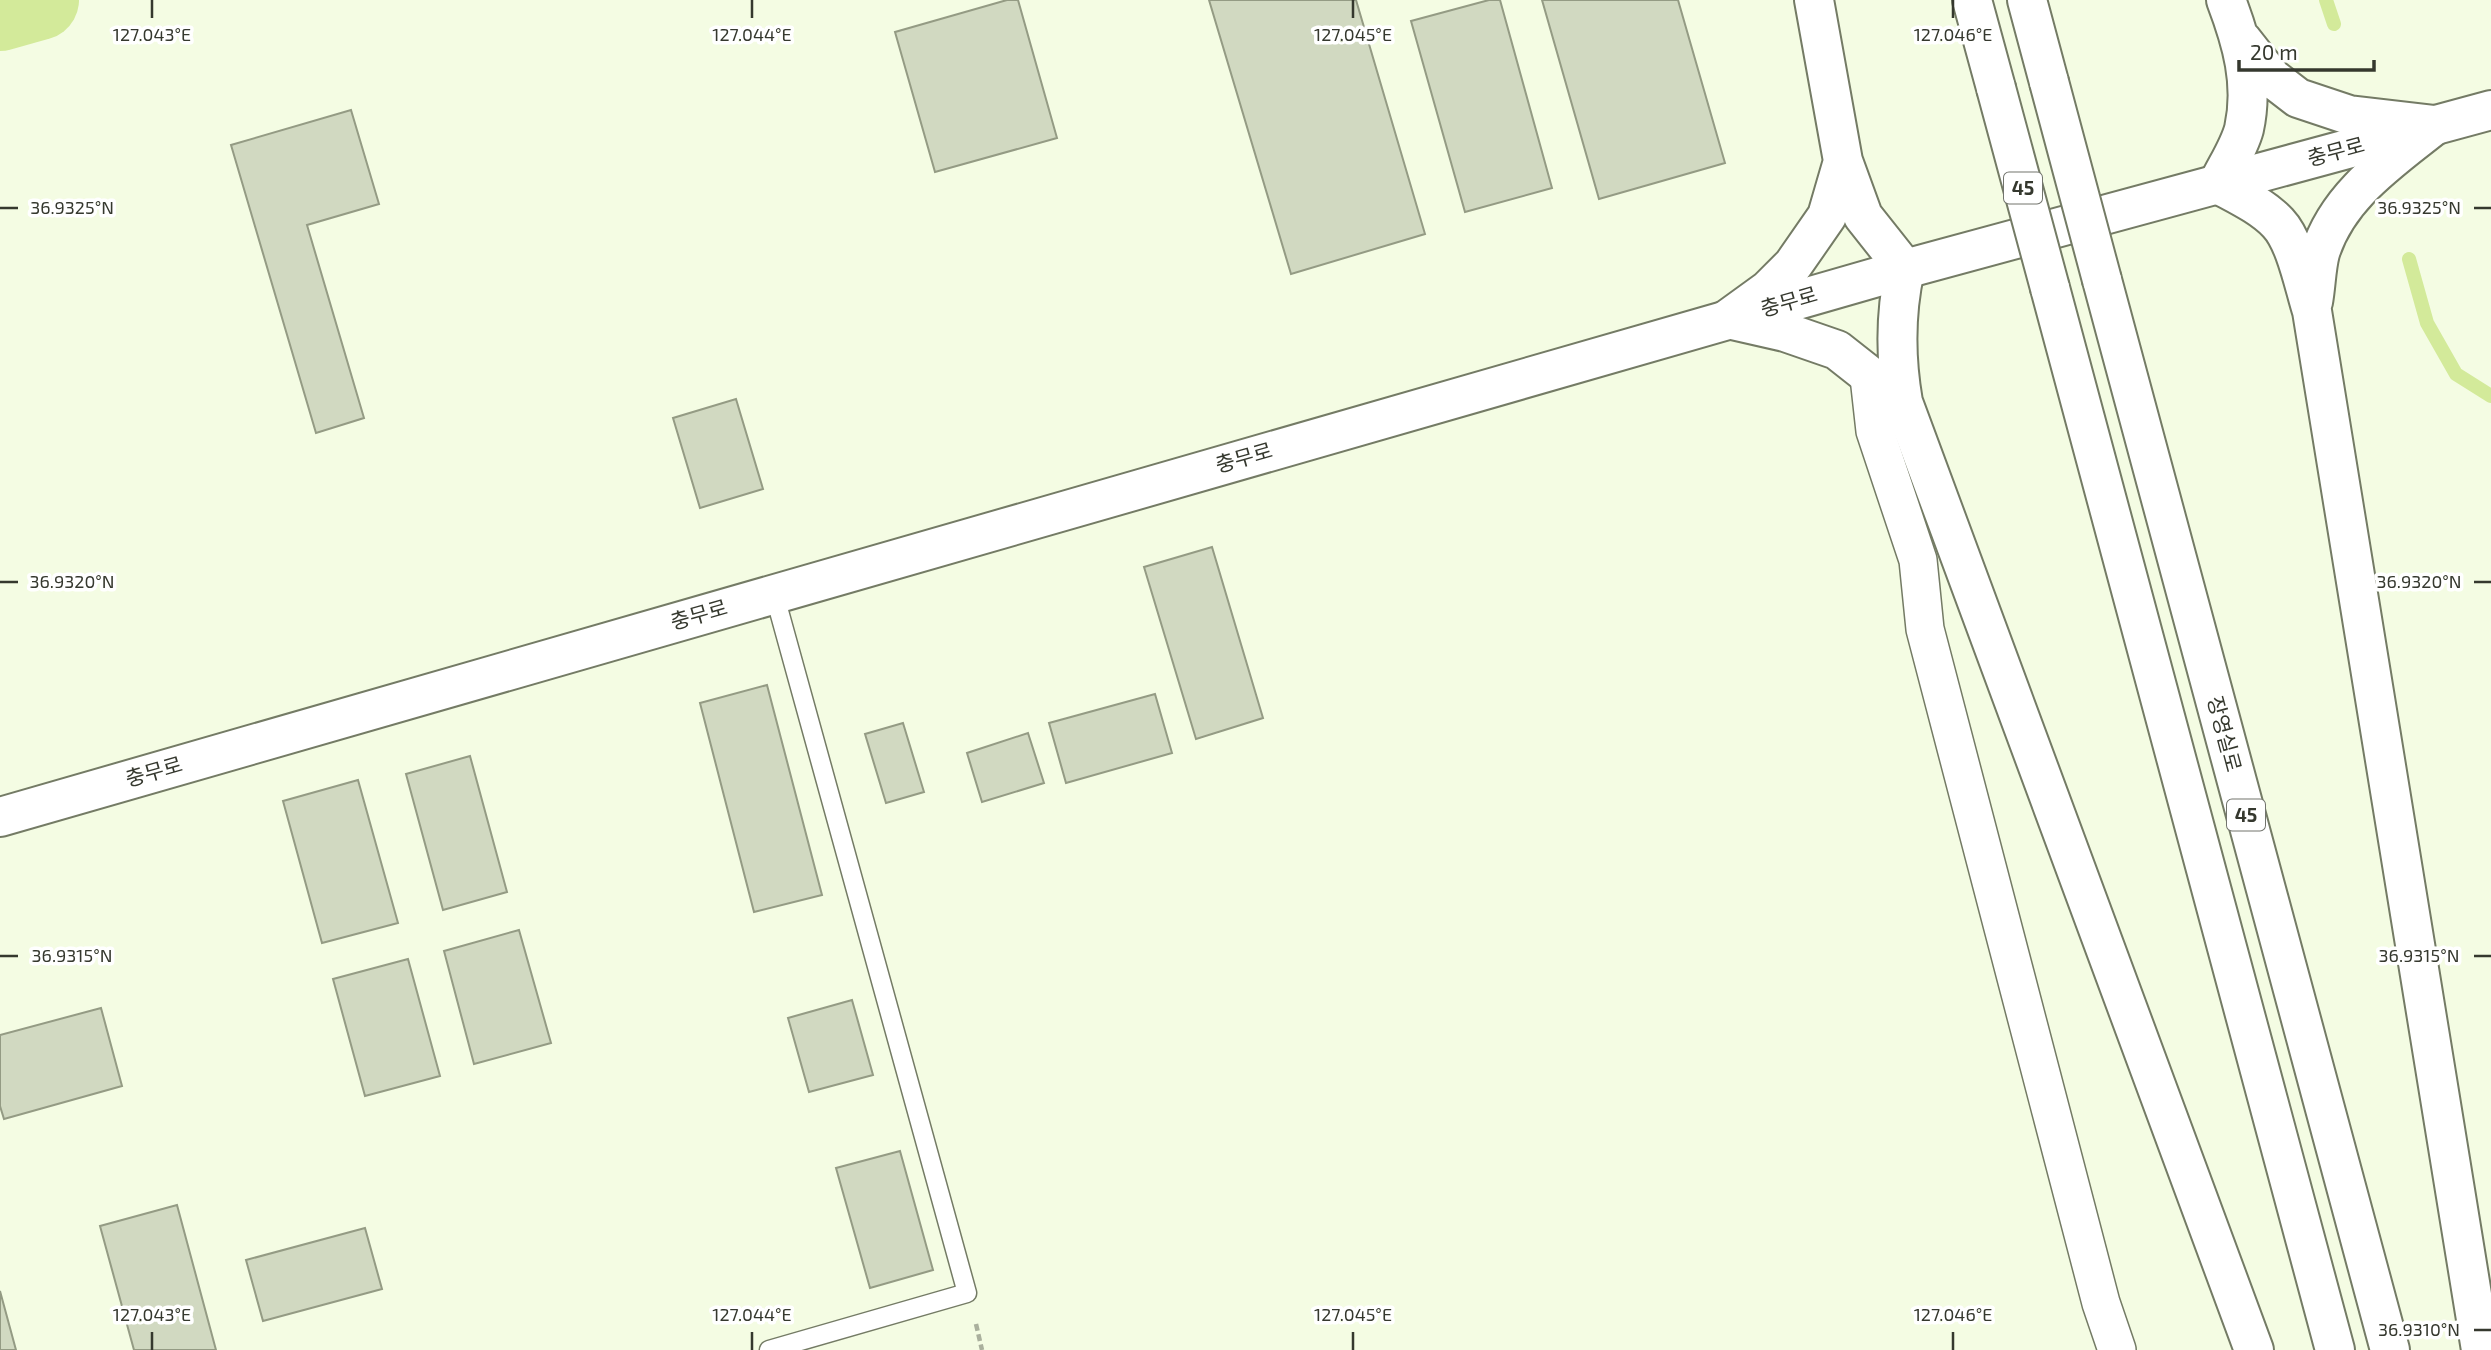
<svg xmlns="http://www.w3.org/2000/svg" width="2491" height="1350" font-family="'Exo 2','Noto Sans KR',sans-serif">
  <rect width="100%" height="100%" fill="#f4fce3"/>
  <g fill="none" stroke-linecap="round" stroke-linejoin="round">
    <path stroke="#d3ea9a" stroke-width="14" d="M2326 0 2334 24
      M2409 259 2427 323 2456 374 2491 396"/>
    <path stroke="#d3ea9a" stroke-width="80" d="M0 11 39 0"/>
  </g>
  <path fill="#d1d9c1" stroke="#949b84" stroke-width="2" d="M1007 0H1018L1057 138 935 172 895 32Z
    M1209 0H1356L1425 234 1291 274Z
    M1489 0H1500L1552 188 1465 212 1411 21Z
    M1542 0H1678L1725 163 1599 199Z
    M351 110 379 204 307 225 364 418 316 433 231 145Z
    M736 399 763 489 700 508 673 418Z
    M1212 547 1263 718 1196 739 1144 567Z
    M767 685 822 895 754 912 700 703Z
    M1155 694 1172 753 1066 783 1049 723Z
    M903 723 924 792 886 803 865 734Z
    M1028 733 1044 783 982 802 967 753Z
    M470 756 507 892 443 910 406 774Z
    M358 780 398 923 322 943 283 801Z
    M519 930 551 1043 474 1064 444 951Z
    M408 959 440 1076 365 1096 333 979Z
    M852 1000 873 1075 809 1092 788 1018Z
    M101 1008 122 1086 4 1119 0 1106V1035Z
    M900 1151 933 1270 870 1288 836 1168Z
    M177 1205 216 1350H134L100 1226Z
    M365 1228 382 1289 263 1321 246 1260Z
    M0 1291 16 1350H0Z"/>
  <g fill="none" stroke-linecap="round" stroke-linejoin="round">
    <g stroke="#747b65" stroke-width="21">
      <path id="lane" d="M769 1350 967 1293 774 593"/>
    </g>
    <g stroke="#747b65" stroke-width="40">
      <path id="street" d="M1869 377 1875 431 1918 560 1925 629 2101 1303 2117 1350"/>
    </g>
    <g stroke="#747b65" stroke-width="42">
      <path id="secondary" d="M0 817 1905 269 2491 110"/>
    </g>
    <g stroke="#747b65" stroke-width="42">
      <path id="highway" d="M1814 0 1843 161 1863 216 1905 269C1895 314 1895 356 1903 402L2254 1350
        M1972 0 1996 88
        M2027 0 2049 82
        M2226 0C2242 42 2254 84 2244 129 2239 148 2226 167 2218 184 2238 195 2262 206 2278 223 2296 242 2304 286 2312 311L2481 1350
        M2242 40 2272 78 2298 98 2349 115 2435 125
        M2102 280 2390 1350
        M2050 288 2335 1350
        M2313 302C2316 286 2316 268 2320 253 2338 195 2390 161 2435 125
        M1728 319 1768 290 1793 265 1827 216 1843 161
        M1728 319 1785 332 1837 350 1903 402"/>
    </g>
    <path stroke="#aab09d" stroke-width="4.5" stroke-dasharray="7 3.5" stroke-linecap="butt" d="M976 1324 982 1350"/>
    <use href="#lane" stroke="#fff" stroke-width="18"/>
    <use href="#street" stroke="#fff" stroke-width="37"/>
    <use href="#secondary" stroke="#fff" stroke-width="38"/>
    <use href="#highway" stroke="#fff" stroke-width="38"/>
    <g stroke="#747b65" stroke-width="42" stroke-linecap="butt">
      <path id="highway-bridge" d="M2049 82 2102 280
        M1996 88 2050 288"/>
    </g>
    <use href="#highway-bridge" stroke="#fff" stroke-width="38"/>
  </g>
  <path fill="none" stroke="#35382e" stroke-width="2.5" d="M152 0V18M752 0V18M1353 0V18M1953 0V18M0 208H18M2474 208H2491M0 582H18M2474 582H2491M0 956H18M2474 956H2491M2474 1330H2491M152 1332V1350M752 1332V1350M1353 1332V1350M1953 1332V1350"/>
  <g text-anchor="middle" stroke-width="7" stroke-linejoin="round" paint-order="stroke">
    <g fill="#fff" stroke="#72746d" stroke-width="2">
      <rect x="2004" y="172.5" width="38" height="31" rx="5"/>
      <rect x="2227" y="799.5" width="38" height="31" rx="5"/>
    </g>
    <g font-size="19" font-weight="bold" fill="#35382e">
      <text x="2023" y="195">45</text>
      <text x="2246" y="822">45</text>
    </g>
    <g font-size="21" fill="#35382e" stroke="#fff">
      <text transform="translate(2336 152) rotate(-15)" y="7">충무로</text>
      <text transform="translate(1789 302) rotate(-16)" y="7">충무로</text>
      <text transform="translate(1244 458) rotate(-16)" y="7">충무로</text>
      <text transform="translate(699 615) rotate(-16)" y="7">충무로</text>
      <text transform="translate(2224 734) rotate(75)" y="7">장영실로</text>
      <text transform="translate(154 772) rotate(-16)" y="7">충무로</text>
    </g>
  </g>
  <g font-size="18" text-anchor="middle" fill="#35382e" stroke="#fff" stroke-width="7" stroke-linejoin="round" paint-order="stroke">
    <text x="152" y="41">127.043°E</text>
    <text x="752" y="41">127.044°E</text>
    <text x="1353" y="41">127.045°E</text>
    <text x="1953" y="41">127.046°E</text>
    <text x="72" y="214">36.9325°N</text>
    <text x="2419" y="214">36.9325°N</text>
    <text x="72" y="588">36.9320°N</text>
    <text x="2419" y="588">36.9320°N</text>
    <text x="72" y="962">36.9315°N</text>
    <text x="2419" y="962">36.9315°N</text>
    <text x="152" y="1321">127.043°E</text>
    <text x="752" y="1321">127.044°E</text>
    <text x="1353" y="1321">127.045°E</text>
    <text x="1953" y="1321">127.046°E</text>
    <text x="2419" y="1336">36.9310°N</text>
  </g>
  <path d="M2239 60v10h135v-10" fill="none" stroke="#35382e" stroke-width="3.5"/>
  <text x="2250" y="60" font-size="21" fill="#35382e" stroke="#ffffff" stroke-width="5" paint-order="stroke">20 m</text>
</svg>
